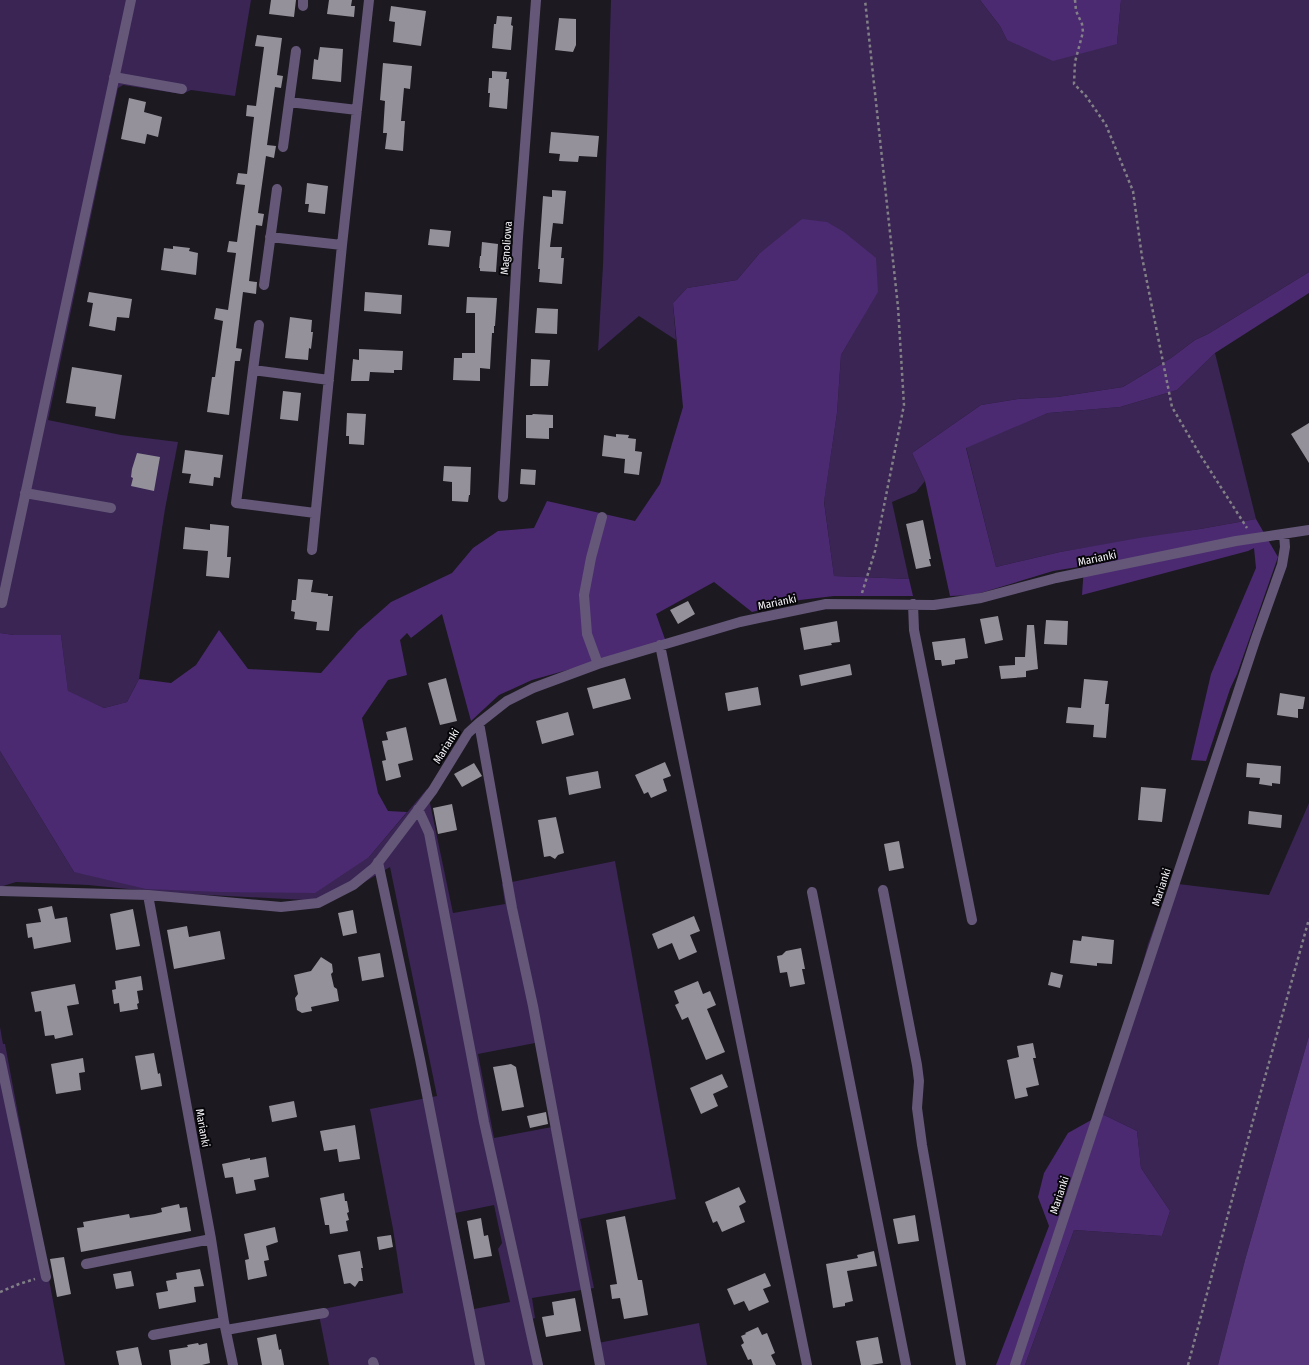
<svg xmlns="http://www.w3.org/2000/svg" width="1309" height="1365" font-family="'Fira Sans Condensed',sans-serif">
  <rect width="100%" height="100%" fill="#1c1920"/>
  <path fill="#3a2554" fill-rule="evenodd" d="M0 0H251L235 96 191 90 182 94 123 85 118 88 48 420 121 435 178 442 165 509 139 679 127 702 104 708 68 692 61 635H14L0 633Z
    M611 0H980L1000 26 1007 40 1117 44 1121 0H1309V272L1208 334 1195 340 1171 358 1123 387 1057 397 1018 399 981 405 912 453 925 481 916 492 892 502 909 579 834 576 824 501 837 413 841 355 878 291 759 254 737 280 687 288 673 303 676 340 639 316 598 351 603 265Z
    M1215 353 1256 519 1200 529 1060 552 996 567 966 447 1048 413 1120 407 1177 390Z
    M0 751 74 872 369 857 427 789 453 913 505 904 502 884 615 861 676 1199 580 1219 594 1288 532 1298 535 1318 532 1319 543 1365H329L318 1310 403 1293 393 1229 370 1109 437 1096 390 867 344 894 306 900 169 893 88 885 16 882 0 887ZM535 1043 552 1127 494 1138 478 1054ZM494 1205 502 1243 498 1249 510 1302 474 1309 455 1213Z
    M1309 803V1036L1245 1260 1218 1365H1025L1074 1230 1162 1236 1170 1211 1141 1168 1137 1131 1102 1114 1148 944 1170 883 1269 895Z
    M0 1027 3 1044H5L65 1365H0Z
    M699 1323 707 1365H597L593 1344Z"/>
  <path fill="#4b2a71" d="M980 0H1121L1117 44 1053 61 1007 40 1000 26Z
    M802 219 827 222 844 232 876 258 878 292 841 355 837 413 824 502 834 576 909 579 913 596H834L800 600 752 612 714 582 656 614 666 642 532 680 499 695 471 721 442 614 411 638 407 633 400 640 407 675 388 680 362 718 378 793 388 811 407 812 369 857 315 893 220 892 146 889 74 872 0 751V633L14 635H61L68 691 104 708 127 702 139 679 171 683 196 665 219 630 248 669 321 673 358 631 391 602 452 573 473 548 498 531 534 528 547 501 635 521 660 484 683 407 673 303 687 288 737 280 759 254Z
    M1309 272V293L1215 353 1177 390 1120 407 1048 413 966 448 996 567 1060 552 1139 538 1200 529 1256 519 1278 557 1237 674 1230 689 1206 761 1191 760 1211 674 1256 568 1254 548 1248 551 1082 595 1084 566 1053 571 974 595 950 596 925 481 912 453 981 405 1018 399 1057 397 1123 387 1171 358 1195 340 1208 334Z
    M1102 1114 1137 1131 1141 1168 1170 1211 1162 1236 1074 1230 1025 1365H996L1049 1226 1038 1197 1044 1173 1068 1133Z"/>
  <path fill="#57367e" d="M1309 1036V1365H1218L1245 1260Z"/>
  <path fill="#94919a" d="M271 0H296L294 17 269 14Z
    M329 0H352L351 6H355L354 17 327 14Z
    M391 6 426 11 421 46 393 42 395 22 389 21Z
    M497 16 512 17 511 25 513 26 511 50 492 48 494 24H496Z
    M559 18 576 19V45L573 52 555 50Z
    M257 35 282 38 277 75 283 76 281 88 275 87 267 145 276 146 274 158 266 156 258 213 264 214 262 226 256 225 249 281 257 282 256 294 243 292 236 348 242 349 240 361H235L229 415 207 412 212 377H215L223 321 214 319 216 308 228 310 236 253 227 252 229 241 237 242 245 185 236 184 238 173 247 174 254 117 246 116 247 105 256 106 264 47 255 46Z
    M320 47 343 49 341 82 312 79 314 59 318 60Z
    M383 63 412 66 410 89 404 88 401 121H405L403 151 385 149 387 133H383L385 101 380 100Z
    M492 71 507 72 506 79H509L507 109 489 107 490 93H488L489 78H492Z
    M129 98 146 102 144 112 162 117 158 137 147 134 145 144 121 139Z
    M551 132 599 136 597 157 579 156 578 162 559 161 560 154 549 153Z
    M307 183 328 186 325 214 308 212 309 204H305Z
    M552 190 566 191 563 224 553 223 550 247H562L561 258H564L562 284 539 282 540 269H538L543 196 552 197Z
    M430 229 451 231 449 247 428 245Z
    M482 242 498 244 496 272 480 271V268H479L480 256H481Z
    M173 246 190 248 189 251 198 253 196 275 161 270 164 248 173 249Z
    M89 292 132 299 129 318 117 317 115 331 89 326 93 303 87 302Z
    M365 292 402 295 401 314 364 311Z
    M467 297 497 298 495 326H494V333H492L490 369 480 368V381L453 380 454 358H462V353H475V313H466Z
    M537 308 558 309 557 334 535 333Z
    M290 317 312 320 311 332H313L311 349 309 348 308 360 285 358Z
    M359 349 403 351 402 370H394V373L370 372 369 381H351L353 359 359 360Z
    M531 359 550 360 548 386H530Z
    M72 367 122 375 115 419 95 416 96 407 66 403Z
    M283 391 301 393 298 421 280 419Z
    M347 413 366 414 364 445 349 444V436H346Z
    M533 414 553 415V428H549V439L526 438V415H532Z
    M1309 423V463L1291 434Z
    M616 434 629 435 628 438 636 439 635 451 642 452 639 475 624 473 625 459 602 456 604 435 616 437Z
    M185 450 223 455 220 478 214 477 213 486 189 483 191 474 182 473Z
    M137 453 160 457 154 491 131 486 133 478 131 477 132 469Z
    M444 466 471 467 470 495H469L468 502 452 501V482L443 481Z
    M521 469 536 470 535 485 520 484Z
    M923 520 931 559H929L931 566 916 569 906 524Z
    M210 524 229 526 227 557H231L229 578 206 576 208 551 183 549 185 527 210 530Z
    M298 579 313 580 311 592 328 594V596H333L329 631 316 630 317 622 294 619 295 612 291 611 292 600H296Z
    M688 601 695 614 678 624 670 610Z
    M998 616 1003 640 985 644 980 619Z
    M1046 620 1068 621 1067 645 1044 644Z
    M837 621 840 642 831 643 832 645 804 650 800 628Z
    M1027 625H1034L1038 669 1026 671V677L1001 679 999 666 1015 665V657H1025Z
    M965 638 968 658 955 660V664L942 666 941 660H935L932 642Z
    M850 664 852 675 801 686 799 675Z
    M446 678 457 721 440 725 428 683Z
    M625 678 631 699 593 709 587 688Z
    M1084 679 1108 681 1105 704H1109L1106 738 1093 737 1094 725 1066 723 1068 707 1081 708Z
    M758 687 761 705 728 711 725 693Z
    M1280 693 1305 697 1303 709H1298V718L1277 715Z
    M568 712 574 735 542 744 536 721Z
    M406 727 413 760 398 764 401 777 386 781 382 761 386 760 382 741 388 740 386 732Z
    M665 762 671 776 663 779 667 791 651 798 648 792 644 794 635 775Z
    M474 763 482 776 462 787 454 774Z
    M1247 763 1281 766 1280 784 1272 783V786L1259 784 1260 778 1246 777Z
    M598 771 601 788 569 795 566 777Z
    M1141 787 1166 789 1162 822 1138 820Z
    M452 804 457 830 438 834 433 808Z
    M1249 811 1282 815 1281 828 1248 824Z
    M556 817 564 853 558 855 555 859 550 856 544 857 538 820Z
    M899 841 904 868 889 871 884 844Z
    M52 906 55 919 67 917 71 942 34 949 32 937 28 938 26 924 41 922 38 909Z
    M133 909 140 946 116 950 110 914Z
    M353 910 357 933 343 936 338 913Z
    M694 916 700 931 690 935 697 952 679 960 672 943 658 949 652 934Z
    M187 926 189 937 220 931 225 959 174 969 167 930Z
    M1082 936 1114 940 1112 964 1097 963V966L1070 963 1073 940 1081 941Z
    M801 948 805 969H802L805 984 790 987 787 972 780 973 777 956 782 955 786 951Z
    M380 953 384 977 362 981 358 957Z
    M321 957 332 964 333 972 331 974 334 987 337 989 339 1001 311 1007 312 1011 302 1013 297 1010 295 998 298 994 294 975 311 971Z
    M1051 972 1063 975 1060 988 1048 985Z
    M141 976 143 990 137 991 139 1003 137 1004 138 1009 120 1012 119 1003 114 1004 112 990 116 989 115 981Z
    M698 981 703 994 710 991 716 1005 707 1009 725 1052 706 1060 688 1017 682 1020 675 1005 679 1003 674 991Z
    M75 984 79 1004 67 1006 73 1035 55 1039 54 1035 45 1036 41 1011 35 1012 31 992Z
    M1033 1043 1036 1058H1033L1039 1085 1026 1088 1028 1096 1015 1099 1007 1060 1019 1057 1017 1046Z
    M154 1053 158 1074 160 1073 162 1086 141 1090 135 1056Z
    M83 1058 85 1072 79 1073 81 1090 56 1094 51 1064Z
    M511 1064 516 1067 524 1107 502 1111 493 1067Z
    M722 1074 728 1087 713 1094 718 1106 701 1114 690 1088Z
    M294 1101 297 1117 272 1122 269 1106Z
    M546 1112 548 1124 530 1128 527 1116Z
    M355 1125 360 1159 339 1162 337 1149 324 1151 320 1131Z
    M266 1157 269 1177 254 1180 256 1190 236 1194 233 1177 225 1178 222 1164 250 1158V1160Z
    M739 1187 746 1202 739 1206 745 1222 722 1232 717 1221 713 1223 705 1202Z
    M344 1193 345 1201H347L349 1212 347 1213 349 1220 346 1221 348 1231 330 1234 329 1225H325L320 1198Z
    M179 1204 180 1208 187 1207 191 1231 81 1252 77 1228 84 1227 83 1222 129 1214 130 1218 155 1214 162 1212 161 1208Z
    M915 1215 919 1241 898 1244 893 1219Z
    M625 1216 638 1280H642L648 1315 624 1319 620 1298 612 1299 610 1285 617 1284 606 1220Z
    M481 1218 484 1236 488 1235 492 1256 474 1259 467 1221Z
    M275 1227 278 1242 266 1246 269 1260 264 1261 267 1276 248 1280 245 1260 249 1259 244 1234Z
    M391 1235 393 1247 379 1250 377 1237Z
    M360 1251 363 1268H361L363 1281H359L355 1287 350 1283 344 1284 338 1255Z
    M874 1251 877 1266 847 1271 853 1301 845 1303V1306L833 1308 826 1264 858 1258 857 1255Z
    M64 1257 71 1294 57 1297 50 1259Z
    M200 1269 204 1286 194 1287 196 1302 159 1309 156 1293 168 1291 166 1281 177 1279 176 1273Z
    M131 1271 134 1286 116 1289 113 1274Z
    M765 1273 771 1286 763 1289 769 1302 749 1311 744 1301 734 1305 727 1289Z
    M575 1298 581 1331 546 1337 542 1317 554 1315 552 1302Z
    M758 1327 762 1335 767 1333 775 1353 771 1355 776 1365H753L751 1359 748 1360 741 1345 744 1343 741 1336 746 1334 745 1333Z
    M276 1334 279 1350 281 1349 284 1365H262L257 1338Z
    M878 1337 883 1363 871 1365H861L856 1341Z
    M198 1343 199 1345 207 1343 210 1363 202 1365H171L169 1350 188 1347 187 1345Z
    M138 1347 142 1365H119L116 1351Z"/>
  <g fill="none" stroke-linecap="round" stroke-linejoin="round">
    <path stroke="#828086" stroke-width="2.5" stroke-dasharray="3 3" stroke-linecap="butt" d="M1075 0 1076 11 1082 24 1083 32 1075 62 1074 84 1086 96 1106 125 1133 191 1142 257 1172 407 1199 453 1247 528
      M862 593 875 551 904 405 898 307 865 0
      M0 1292 19 1284 35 1279
      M1188 1365 1255 1113 1309 919"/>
    <path stroke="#645778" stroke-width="10" d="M303 6V0
      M114 77 182 89
      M289 102 357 110
      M283 147 296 51
      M270 237 342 245
      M264 285 277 189
      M253 370 259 325
      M25 493 111 508
      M503 497 518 237 536 0
      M315 513 236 503 253 370 329 380
      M312 550 342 245 369 0
      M2 603 131 0
      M913 604 914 630 972 920
      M660 645 807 1365
      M598 664 587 634 584 595 591 558 602 517
      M479 723 512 908 533 1006 600 1365
      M418 809 429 833 484 1122 538 1365
      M378 862 420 1059 480 1365
      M883 890 917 1065 919 1081 917 1108 922 1145 961 1365
      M0 891 148 895
      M812 892 906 1365
      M0 1058 46 1277
      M86 1264 211 1239
      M226 1330 324 1313
      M153 1335 224 1322
      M373 1362 374 1365
      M233 1365 224 1322 211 1239 148 895 281 907 318 903 353 885 374 868 433 790 468 733 479 723 507 701 533 688 598 664 740 622 826 604 934 605 981 598 1056 578 1236 541 1309 530
      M1015 1365 1256 638 1282 565 1285 547 1284 534"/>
  </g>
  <g text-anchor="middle" stroke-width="4" stroke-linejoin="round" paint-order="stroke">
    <g font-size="11" fill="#f5f3f8" stroke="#060508">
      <text transform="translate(506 248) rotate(-86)" y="4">Magnoliowa</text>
      <text transform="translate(1097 558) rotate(-12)" y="4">Marianki</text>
      <text transform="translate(777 602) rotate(-12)" y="4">Marianki</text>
      <text transform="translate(446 746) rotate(-58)" y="4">Marianki</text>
      <text transform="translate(1161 887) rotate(-72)" y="4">Marianki</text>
      <text transform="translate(203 1128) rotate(80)" y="4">Marianki</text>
      <text transform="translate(1059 1195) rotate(-72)" y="4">Marianki</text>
    </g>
  </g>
</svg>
